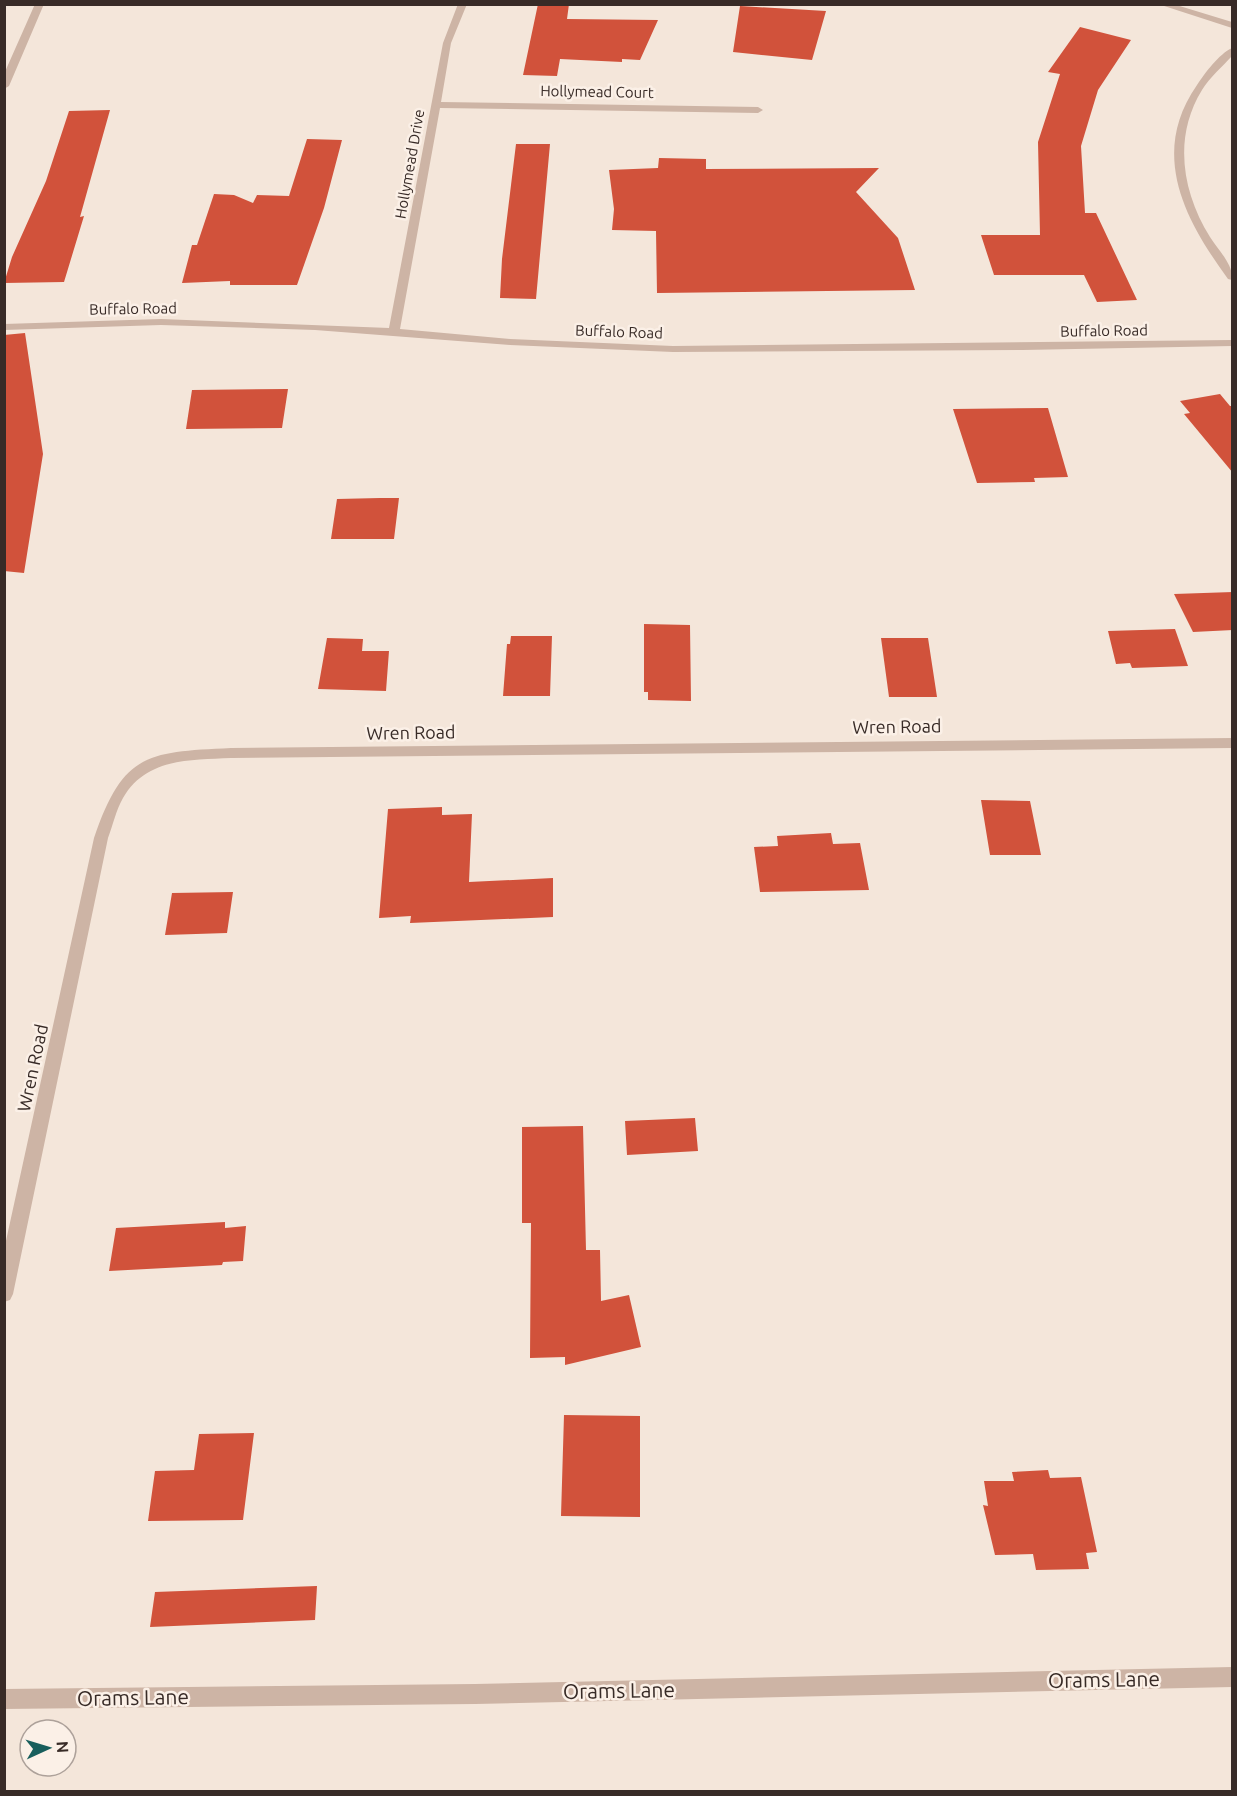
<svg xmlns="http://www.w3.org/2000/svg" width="1237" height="1796" font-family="Ubuntu,sans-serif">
  <rect width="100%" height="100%" fill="#f4e6da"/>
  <path fill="#d1523b" d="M538 4H569L567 19 658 20 640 60 622 59V62L560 59 557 76 523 75Z
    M740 6 826 11 812 60 733 52Z
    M1080 27 1131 40 1098 90 1081 146 1085 213H1096L1137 300 1097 302 1084 275H994L981 235H1040L1038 142 1060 74 1048 72Z
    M110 110 80 217 84 216 64 282 4 283 12 257 46 181 69 111Z
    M307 139 342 140 324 208 297 285H230V281L182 283 192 245H197L214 194 234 195 253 203 257 195 289 196Z
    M516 144H550L536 299 500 298 502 259Z
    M659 158 706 159V169L879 168 856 192 898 238 915 290 657 293 656 231 612 230 614 209 609 170 658 168Z
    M25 333 43 454 24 573 4 571V335Z
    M288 389 282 428 186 429 192 390Z
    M1220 394 1230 406H1233V473L1184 414 1190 413 1180 401Z
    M1048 408 1068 477 1034 478 1035 482 977 483 953 409Z
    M380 498H399L394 539H331L337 499Z
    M1233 592V630L1193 632 1174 594Z
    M644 624 690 625 691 701 648 700V692H644Z
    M1175 629 1188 666 1132 668 1130 663 1116 664 1108 631Z
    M511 636H552L550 696H503L507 644H510Z
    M327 638 363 639 362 651H389L386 691 318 689Z
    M881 638H928L937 697H889Z
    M981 800 1030 801 1041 855H990Z
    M442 807V815L472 814 469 882 553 878V917L410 923 411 916 379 918 388 809Z
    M831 833 833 844 860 843 869 890 760 892 754 847 778 846 777 836Z
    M233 892 227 933 165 935 172 893Z
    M695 1118 698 1151 627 1155 625 1121Z
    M583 1126 586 1250H600L601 1301 629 1295 641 1347 565 1365V1357L530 1358 531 1223H522V1127Z
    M225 1222V1228L246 1226 243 1261 223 1262 222 1265 109 1271 116 1228Z
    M564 1415 640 1416V1517L561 1516Z
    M254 1433 243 1520 148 1521 155 1471 194 1470 199 1434Z
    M1048 1470 1050 1478 1081 1477 1097 1552 1086 1553 1089 1569 1036 1570 1033 1554 995 1555 983 1505 988 1506 984 1481H1014L1012 1472Z
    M317 1586 315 1620 150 1627 155 1592Z"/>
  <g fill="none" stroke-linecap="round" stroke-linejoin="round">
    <path fill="#cdb4a5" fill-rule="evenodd" d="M35 4H44L9 86 4 89V74Z
      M458 4H467L451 43 441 102 758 107 763 110 758 113 440 108 400 329 510 339 673 346 1232 340V346L1023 350 673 352 510 345 315 330 161 325 4 330V324L161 319 389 328 443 43Z
      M1158 4H1173L1232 22V28Z
      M1232 48V56C1222 67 1210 77 1202 90 1173 137 1182 192 1210 237 1218 250 1234 265 1232 280L1228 279C1185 220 1149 154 1197 85 1205 73 1219 54 1232 48Z
      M1232 738V748L231 758C190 760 146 758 123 798 116 810 113 825 108 838L13 1294 10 1300 4 1302V1250L94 838C123 753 147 752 231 748Z
      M1232 1667V1687L475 1704 4 1709V1689L475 1684Z"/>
  </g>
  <g text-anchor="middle" stroke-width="5" stroke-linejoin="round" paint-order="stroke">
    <g font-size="15" fill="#382b27" stroke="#fbf0e7">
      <text transform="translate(597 92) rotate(1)" y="5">Hollymead Court</text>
      <text transform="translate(410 164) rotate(-80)" y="5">Hollymead Drive</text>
      <text transform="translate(133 309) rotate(-1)" y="5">Buffalo Road</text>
      <text transform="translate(1104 331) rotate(-1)" y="5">Buffalo Road</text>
      <text transform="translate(619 332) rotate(2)" y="5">Buffalo Road</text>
    </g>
    <g font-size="18" fill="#382b27" stroke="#fbf0e7">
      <text transform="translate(897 727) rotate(-1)" y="6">Wren Road</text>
      <text transform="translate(411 733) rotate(-1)" y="6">Wren Road</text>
      <text transform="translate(33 1068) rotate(-78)" y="6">Wren Road</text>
    </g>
    <g font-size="21" fill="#382b27" stroke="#fbf0e7">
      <text transform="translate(1104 1680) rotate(-1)" y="7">Orams Lane</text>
      <text transform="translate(619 1691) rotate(-1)" y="7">Orams Lane</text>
      <text transform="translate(133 1698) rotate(-1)" y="7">Orams Lane</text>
    </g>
  </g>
  <rect width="1237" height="1796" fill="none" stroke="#382b27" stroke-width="12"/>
  <g transform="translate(48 1748) rotate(86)"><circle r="28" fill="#fbf0e7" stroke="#ada19a" stroke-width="1.5"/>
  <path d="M0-4.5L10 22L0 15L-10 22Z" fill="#185e5c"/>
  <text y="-9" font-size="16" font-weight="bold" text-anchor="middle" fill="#382b27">N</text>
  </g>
</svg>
